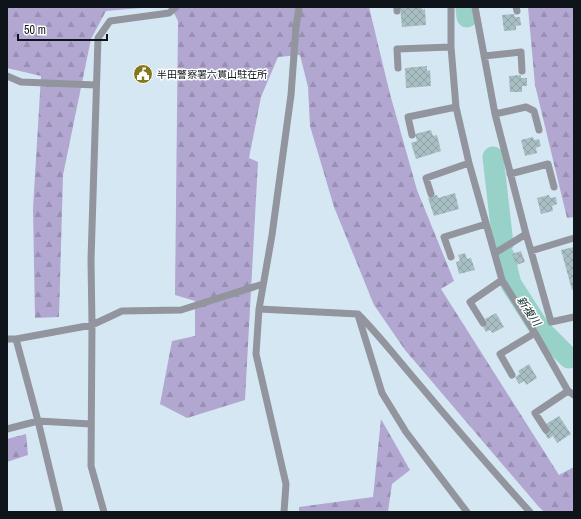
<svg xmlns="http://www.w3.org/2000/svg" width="581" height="519" font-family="'Archivo Narrow','Noto Sans JP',sans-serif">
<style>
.forest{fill:url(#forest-firs)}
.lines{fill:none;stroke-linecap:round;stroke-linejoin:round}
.river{stroke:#97d1c8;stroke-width:21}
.building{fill:url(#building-cross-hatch)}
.service{stroke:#92959d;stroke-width:7}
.labels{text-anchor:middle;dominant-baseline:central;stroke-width:3;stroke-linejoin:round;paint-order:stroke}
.poi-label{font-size:10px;fill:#0e1419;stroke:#fff;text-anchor:start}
.water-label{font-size:11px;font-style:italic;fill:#122f2c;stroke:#fff}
</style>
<defs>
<pattern id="forest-firs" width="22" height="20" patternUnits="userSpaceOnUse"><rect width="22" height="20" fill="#b2a7d0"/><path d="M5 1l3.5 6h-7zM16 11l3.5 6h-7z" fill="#988fb2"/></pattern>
<pattern id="building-cross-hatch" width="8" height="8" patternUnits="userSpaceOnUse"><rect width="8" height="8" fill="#a7bec3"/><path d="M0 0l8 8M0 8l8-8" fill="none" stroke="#8fa2a7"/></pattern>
</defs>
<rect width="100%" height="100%" fill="#d6e7f4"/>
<!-- forest -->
<path class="forest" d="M7,7H153L106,11L91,39L63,175L59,317L35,318L33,208L41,76L7,68Z
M171,7H369L390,94L417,190L454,281L441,289L559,475L574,467V512H544L538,506L405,350L374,305L334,207L310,126L308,87L300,55L278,57L261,97L249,158L258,162L245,400L187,418L160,404L172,341L195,336V301L175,295L178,21Z
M528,7H574V217L567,218L535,85Z
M381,419L410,470L392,484L388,512H299V507L373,497Z
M26,434L28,455L7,462V439Z"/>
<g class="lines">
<!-- river -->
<path class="river" d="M466,7L467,17
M493,157L503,244
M504,256L511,284L540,329L569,358"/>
</g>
<!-- building -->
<path class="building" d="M400,7H422V10L425,9L426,25L402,27Z
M514,14L515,17H520L521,25L516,26V30L504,31L502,15Z
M427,66V71L430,70L431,86L406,88L405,68Z
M521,75V78H527V86H522V92H510L509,76Z
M431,130L433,136L437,135L441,151L416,159L411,143L417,141L415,134Z
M533,137L534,140L539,139L541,146L536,148L537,153L525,156L521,140Z
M455,193L459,209L434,216L428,198L437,195L438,198Z
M549,195L550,198L556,197L557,204L552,206L553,211L541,214L537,198Z
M574,247V290H572L561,250Z
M521,251L525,262L516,265L512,254Z
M465,253L467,259L471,258L475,270L459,274L456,262L460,261L458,255Z
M496,313L504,327L493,333L490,330L486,332L482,325L487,323L485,319Z
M529,364L537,378L526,385L524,381L519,384L515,377L520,374L518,371Z
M559,416L571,434L557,443L553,436L548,439L544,432L546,424Z"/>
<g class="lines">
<!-- service -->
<path class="service" d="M397,7V11
M451,7V47L456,107L469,163L502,280L535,333L568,391L574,395
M475,7L495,114L526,234L531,251L551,322L574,317
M516,7L517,11
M484,56L521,52L522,71
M398,68L397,49L451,47
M7,76L21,82L96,85
M495,114L526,107L534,111L539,130
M412,135L408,117L456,107
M510,174L548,164L554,187
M431,194L426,178L469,163
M531,251L574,238
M495,253L526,234
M451,257L444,237L486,224
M259,309L358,314C380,336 398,360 418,383C455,427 492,470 530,512
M358,315L382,393L406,432L467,512
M483,323L470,302L502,280
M7,339H16L92,325L122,311L181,310L263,284
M16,339L38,421L60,512
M512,375L500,354L535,333
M7,429L38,421L91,424
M546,430L535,413L568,391
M104,512L91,466L92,325L91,260L98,38L110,21L169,13L176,7
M284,512L286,484L256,354L259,309L272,235L291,95L296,27L299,7"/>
</g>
<!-- icons -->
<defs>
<g id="civic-disc" transform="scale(1)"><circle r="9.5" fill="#85781c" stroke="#fff"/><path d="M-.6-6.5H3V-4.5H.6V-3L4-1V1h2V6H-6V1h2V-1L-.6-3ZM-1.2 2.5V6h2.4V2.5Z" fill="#fff"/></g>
</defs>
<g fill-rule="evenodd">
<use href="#civic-disc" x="143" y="74"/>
</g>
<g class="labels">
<!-- poi labels -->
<g class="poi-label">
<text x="157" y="74">半田警察署六貫山駐在所</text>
</g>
<!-- water labels -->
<g class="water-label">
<text transform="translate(529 311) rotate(56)">新複川</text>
</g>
</g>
<!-- border -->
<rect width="581" height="519" fill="none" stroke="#0e1419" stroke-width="16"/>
<!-- scale -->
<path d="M18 34v6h89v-6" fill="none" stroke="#0e1419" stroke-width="2"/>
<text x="24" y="34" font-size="12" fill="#0e1419" stroke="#ffffff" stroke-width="3" paint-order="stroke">50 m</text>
</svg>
